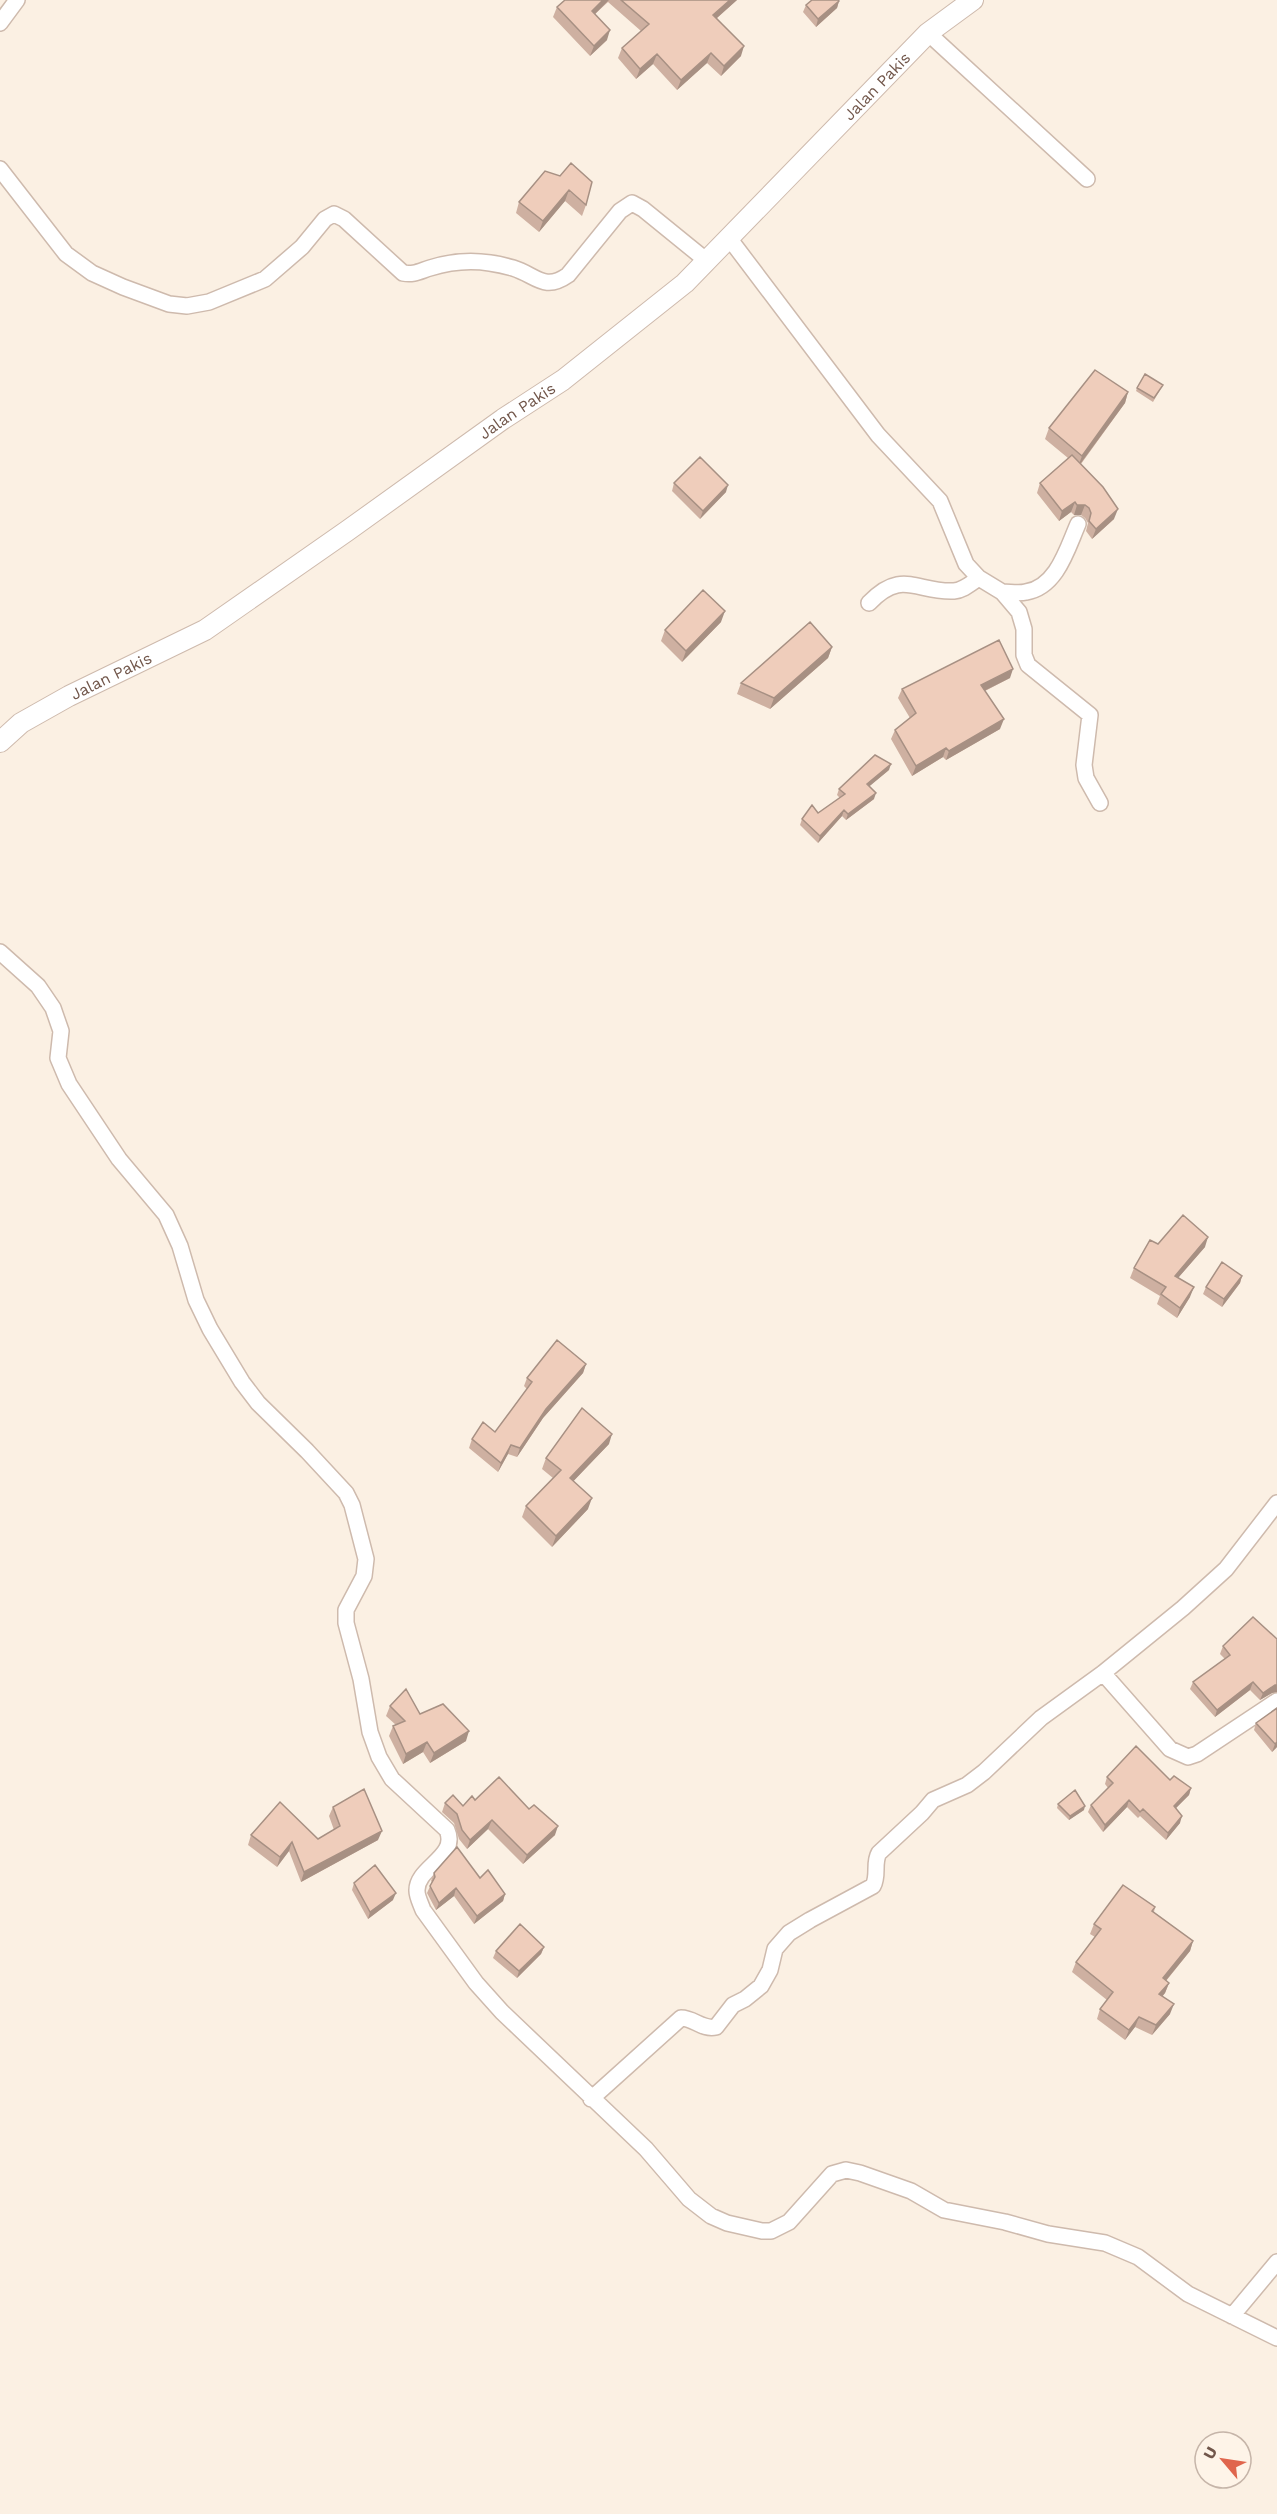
<svg xmlns="http://www.w3.org/2000/svg" width="1277" height="2514" font-family="'Work Sans',sans-serif">
<style>
.lines{fill:none;stroke-linecap:round;stroke-linejoin:round}
.minor-casing{stroke:#cebaad;stroke-width:18}
.tertiary-casing{stroke:#cebaad;stroke-width:22}
.minor{stroke:#fff;stroke-width:15}
.tertiary{stroke:#fff;stroke-width:20}
.wall{fill:#ceb0a1}
.shaded-wall{fill:#a79083}
.building{fill:#efcdbb;stroke:#a79083;stroke-width:1.5}
.labels{text-anchor:middle;dominant-baseline:central;stroke-width:5;stroke-linejoin:round;paint-order:stroke}
.street-label{font-size:16px;fill:#71564a;stroke:#fef4e8}
</style>
<rect width="100%" height="100%" fill="#fbf0e3"/>
<g class="lines">
<!-- minor casing -->
<g class="minor-casing">
<path id="minor" d="M0,23L17,0
M928,33L1087,179
M0,169L66,254L92,273L123,287L169,304L187,306L209,302L265,279L302,247L325,219L334,214L344,219L403,273C414,275 420,271 430,268C449,262 470,260 490,263C497,264 506,266 513,268C536,275 544,292 568,275L620,211L632,203L643,209L707,261
M729,238L878,435L940,501L966,564L979,578L1002,592L1019,612L1024,629V655L1028,665L1090,715L1084,765L1086,778L1100,803
M1002,592C1010,592 1019,594 1026,592C1057,587 1067,549 1078,524
M869,603C902,568 917,593 954,591C964,590 971,583 979,578
M0,952L38,986L53,1008L61,1031L58,1058L69,1084L119,1159L166,1215L180,1246L196,1300L210,1329L242,1382L258,1403L307,1451L346,1493L352,1505L366,1559L364,1576L346,1610V1623L361,1679L370,1732L379,1757L392,1779L447,1830C459,1857 416,1867 417,1891C417,1897 421,1904 423,1910L476,1983L502,2012L646,2149L689,2199L711,2216L727,2223L762,2231H771L789,2222L832,2174L846,2170L860,2173L911,2191L944,2210L1005,2222L1048,2234L1105,2243L1138,2257L1188,2294L1277,2338
M1103,1673L1170,1749L1188,1757L1197,1754L1277,1701
M591,2099L681,2018C694,2018 702,2030 716,2027L733,2005L745,1999L761,1986L770,1970L775,1949L789,1933L810,1920L873,1886C879,1875 873,1863 879,1853L922,1813L933,1800L967,1785L984,1772L1041,1718L1103,1673L1183,1608L1226,1569L1277,1503
M1232,2316L1277,2262"/>
</g>
<!-- tertiary casing -->
<g class="tertiary-casing">
<g id="tertiary">
<path id="s1" d="M0,742L21,723L69,696L205,630L347,531L503,419L563,380L685,283L928,33L973,0"/>
</g>
</g>
<!-- minor -->
<use href="#minor" class="minor"/>
<!-- tertiary -->
<use href="#tertiary" class="tertiary"/>
</g>
<!-- wall -->
<path class="wall" d="M565,0H737L717,18L741,56L721,76L707,63L677,90L653,64L636,79L618,58L622,48L641,31L608,2L595,14L607,40L590,56L553,17L557,7Z
M839,1L837,8L816,27L803,12L806,5Z
M545,171L586,205L582,216L565,201L539,232L516,213L519,202Z
M1163,385L1153,402L1136,391L1137,388Z
M1128,392L1125,403L1081,464L1114,519L1092,539L1086,531L1088,523L1085,518L1081,515H1074L1071,512L1059,521L1037,493L1040,483L1068,458L1045,439L1049,428Z
M674,483L726,492L700,519L672,491Z
M721,622L682,662L661,641L665,630Z
M832,647L828,658L770,709L737,694L741,683Z
M1010,678L985,691L1000,729L946,760L943,757L912,776L891,739L895,730L910,718L898,698L902,689Z
M889,770L869,786L874,799L846,820L842,816L818,843L800,825L802,819L818,813L840,798L837,795L839,789Z
M1158,1244L1205,1247L1178,1278L1190,1297L1177,1318L1157,1304L1160,1296L1130,1278L1134,1268Z
M1242,1276L1240,1283L1222,1307L1203,1294L1206,1287Z
M586,1364L583,1373L543,1418L517,1457L508,1454L498,1472L469,1448L472,1439L495,1432L527,1389L524,1386L527,1378Z
M609,1444L573,1481L588,1509L552,1547L522,1517L526,1506L553,1478L542,1469L546,1458Z
M1277,1639V1692L1272,1693L1260,1700L1250,1690L1215,1717L1190,1689L1193,1682L1225,1659L1220,1654L1223,1646Z
M390,1706L420,1714L466,1741L430,1763L423,1752L403,1764L389,1736L393,1726L396,1725L386,1716Z
M1256,1723L1277,1747L1272,1752L1254,1730Z
M1107,1777L1170,1780L1191,1788L1189,1795L1176,1808L1180,1823L1166,1840L1140,1816L1138,1818L1127,1807L1103,1832L1088,1812L1091,1805L1108,1788L1105,1784Z
M475,1800L529,1809L555,1835L523,1864L488,1829L467,1849L459,1839L454,1823L442,1812L445,1803L463,1806Z
M1058,1804L1084,1810L1069,1820L1057,1808Z
M333,1807L378,1840L301,1882L289,1851L277,1867L248,1845L251,1835L318,1839L334,1830L329,1816Z
M434,1873L480,1878L505,1894L503,1901L474,1924L454,1896L436,1910L427,1893L432,1882L431,1881Z
M354,1883L393,1900L368,1919L352,1890Z
M1155,1907L1154,1912L1193,1941L1190,1951L1166,1981L1169,1983L1165,1993L1162,1997L1170,2014L1152,2035L1135,2027L1125,2040L1097,2019L1100,2009L1107,2000L1072,1972L1076,1962L1095,1937L1090,1934L1094,1924Z
M544,1947L541,1954L517,1978L493,1958L496,1951Z"/>
<!-- shaded-wall -->
<path class="shaded-wall" d="M603,0H609L588,21L592,11Z
M730,0H737L709,25L713,15Z
M839,1L837,8L816,27L818,19Z
M610,30L607,40L590,56L594,46Z
M744,46L741,56L721,76L724,66Z
M711,53L707,63L677,90L681,80Z
M657,54L653,64L636,79L640,69Z
M569,190L565,201L539,232L543,221Z
M1128,392L1125,403L1078,467L1082,456Z
M728,485L726,492L700,519L703,511Z
M1075,502L1071,512L1059,521L1062,511Z
M1077,505H1085L1081,515H1074Z
M1118,509L1114,519L1092,539L1096,529Z
M725,611L721,622L682,662L686,651Z
M832,647L828,658L770,709L774,698Z
M1013,669L1010,678L978,694L981,685Z
M1004,719L1000,729L946,760L949,751Z
M946,748L943,757L912,776L916,766Z
M891,764L889,770L865,790L867,784Z
M876,793L874,799L846,820L848,814Z
M844,810L842,816L818,843L820,836Z
M1208,1237L1205,1247L1171,1286L1175,1276Z
M1242,1276L1240,1283L1222,1307L1224,1299Z
M1194,1287L1190,1297L1177,1318L1180,1308Z
M586,1364L583,1373L543,1418L517,1457L520,1448L546,1409Z
M612,1434L609,1444L566,1489L570,1478Z
M511,1445L508,1454L498,1472L501,1463Z
M592,1498L588,1509L552,1547L556,1536Z
M1253,1682L1250,1690L1215,1717L1217,1710Z
M1275,1685H1277V1692L1272,1693L1260,1700L1263,1693Z
M469,1731L466,1741L430,1763L434,1753Z
M427,1742L423,1752L403,1764L406,1754Z
M1277,1742V1747L1272,1752L1275,1744Z
M1191,1788L1189,1795L1171,1813L1174,1806Z
M1129,1800L1127,1807L1103,1832L1105,1825Z
M1085,1806L1084,1810L1069,1820L1070,1816Z
M1182,1816L1180,1823L1166,1840L1168,1833Z
M492,1820L488,1829L467,1849L470,1840Z
M558,1826L555,1835L523,1864L527,1855Z
M382,1831L378,1840L301,1882L304,1872Z
M292,1842L289,1851L277,1867L280,1857Z
M456,1888L454,1896L436,1910L439,1903Z
M396,1893L393,1900L368,1919L370,1912Z
M505,1894L503,1901L474,1924L477,1916Z
M1193,1941L1190,1951L1159,1989L1163,1978Z
M544,1947L541,1954L517,1978L519,1971Z
M1169,1983L1165,1993L1155,2005L1159,1994Z
M1174,2004L1170,2014L1152,2035L1156,2025Z
M1139,2017L1135,2027L1125,2040L1129,2030Z"/>
<!-- building -->
<path class="building" d="M565,0H603L592,11L610,30L594,46L557,7Z
M621,0H730L713,15L744,46L724,66L711,53L681,80L657,54L640,69L622,48L649,24Z
M812,0H838L839,1L818,19L806,5Z
M571,163L592,182L586,205L569,190L543,221L519,202L545,171L560,176Z
M1095,370L1128,392L1082,456L1049,428Z
M1145,374L1163,385L1154,398L1137,388Z
M1072,455L1103,487L1118,509L1096,529L1089,521L1091,513L1089,508L1085,505H1077L1075,502L1062,511L1040,483Z
M700,457L728,485L703,511L674,483Z
M703,590L725,611L686,651L665,630Z
M810,622L832,647L774,698L741,683Z
M999,640L1013,669L981,685L1004,719L949,751L946,748L916,766L895,730L916,713L902,689Z
M875,755L891,764L867,784L876,793L848,814L844,810L820,836L802,819L812,805L818,813L845,794L839,789Z
M1183,1215L1208,1237L1175,1276L1194,1287L1180,1308L1161,1294L1166,1287L1134,1268L1150,1240L1158,1244Z
M1222,1262L1242,1276L1224,1299L1206,1287Z
M557,1340L586,1364L546,1409L520,1448L511,1445L501,1463L472,1439L483,1422L495,1432L532,1382L527,1378Z
M582,1408L612,1434L570,1478L592,1498L556,1536L526,1506L561,1470L546,1458Z
M1253,1617L1277,1639V1685H1275L1263,1693L1253,1682L1217,1710L1193,1682L1230,1655L1223,1646Z
M406,1689L420,1714L443,1704L469,1731L434,1753L427,1742L406,1754L393,1726L405,1721L390,1706Z
M1277,1708V1742L1275,1744L1256,1723Z
M1136,1746L1170,1780L1174,1776L1191,1788L1174,1806L1182,1816L1168,1833L1143,1809L1140,1812L1129,1800L1105,1825L1091,1805L1113,1783L1107,1777Z
M499,1777L529,1809L534,1805L558,1826L527,1855L492,1820L470,1840L462,1830L457,1814L445,1803L453,1795L463,1806L472,1796L475,1800Z
M364,1789L382,1831L304,1872L292,1842L280,1857L251,1835L280,1802L318,1839L340,1826L333,1807Z
M1075,1790L1085,1806L1070,1816L1058,1804Z
M457,1847L480,1878L488,1870L505,1894L477,1916L456,1888L439,1903L430,1886L435,1877L434,1873Z
M375,1865L396,1893L370,1912L354,1883Z
M1123,1885L1155,1907L1152,1911L1193,1941L1163,1978L1169,1983L1159,1994L1174,2004L1156,2025L1139,2017L1129,2030L1100,2009L1113,1992L1076,1962L1101,1929L1094,1924Z
M520,1924L544,1947L519,1971L496,1951Z"/>
<g class="labels">
<!-- street labels -->
<g class="street-label">
<text stroke="none"><textPath href="#s1" startOffset="1102">Jalan Pakis</textPath></text>
<text stroke="none"><textPath href="#s1" startOffset="616">Jalan Pakis</textPath></text>
<text stroke="none"><textPath href="#s1" startOffset="130">Jalan Pakis</textPath></text>
</g>
</g>
<!-- north arrow -->
<g transform="translate(1223 2460) rotate(299)"><circle r="28" fill="#fef4e8" stroke="#c6b5a9" stroke-width="1.5"/>
<path d="M0-4.5L10 22L0 15L-10 22Z" fill="#e0664d"/>
<text y="-9" font-size="16" font-weight="bold" text-anchor="middle" fill="#71564a">U</text>
</g>
</svg>
